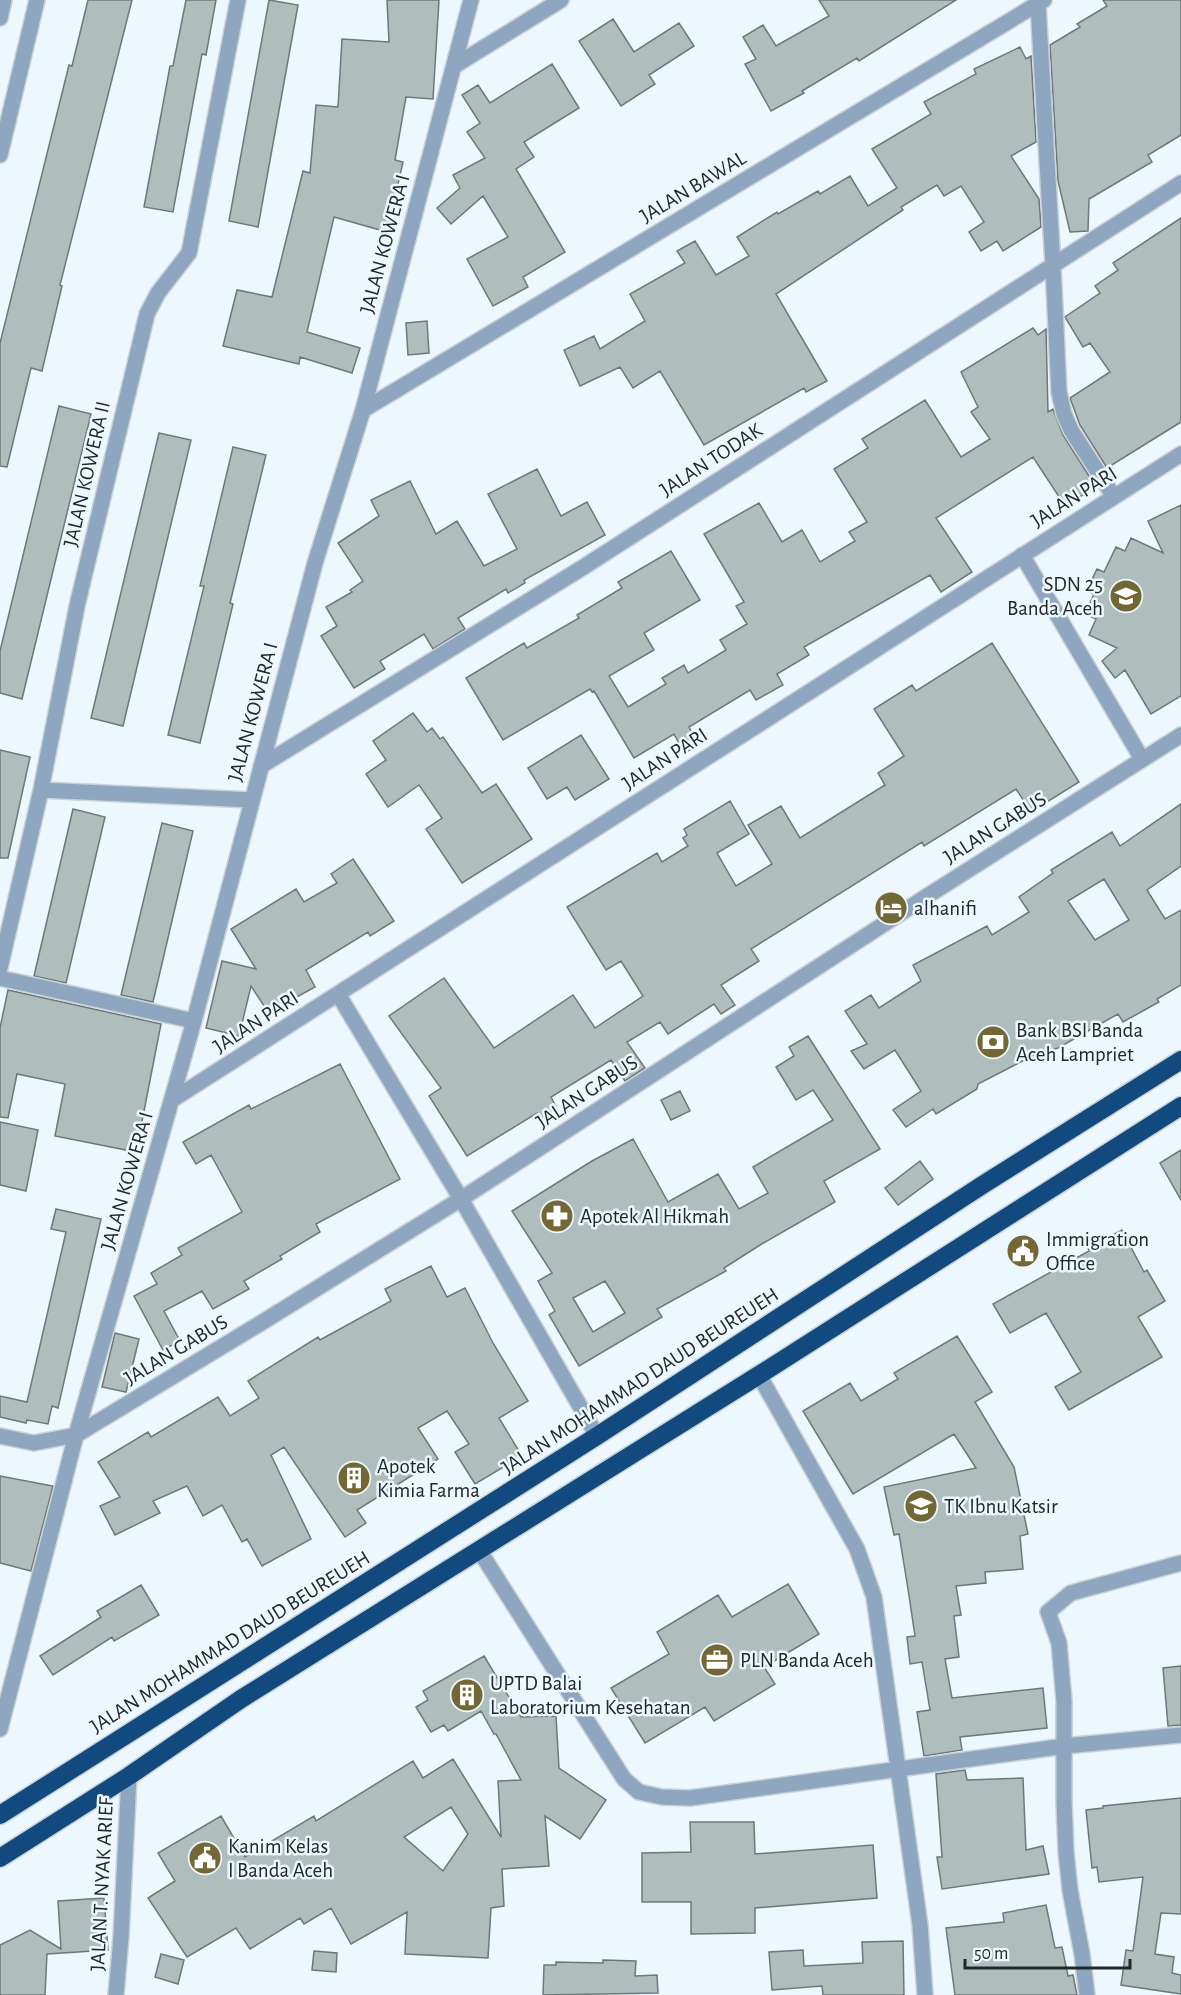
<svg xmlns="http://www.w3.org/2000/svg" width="1181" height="1995" font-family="'Alegreya Sans',sans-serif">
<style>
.building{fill:#b0bdbd;stroke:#6d7979;stroke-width:1.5;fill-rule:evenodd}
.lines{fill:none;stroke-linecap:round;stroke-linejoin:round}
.minor-casing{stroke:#c8d2d7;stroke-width:18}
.highway-casing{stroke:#c8d2d7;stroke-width:21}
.minor{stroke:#8ea6c0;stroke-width:15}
.highway{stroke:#124a7f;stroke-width:18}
.labels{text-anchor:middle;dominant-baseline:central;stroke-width:5;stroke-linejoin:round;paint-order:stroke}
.street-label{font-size:21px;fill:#222729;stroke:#ecf8fd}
.poi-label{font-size:21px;fill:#222729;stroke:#ecf8fd;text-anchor:start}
</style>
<rect width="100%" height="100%" fill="#ecf8fd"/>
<!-- building -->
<path class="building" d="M88,0H132L60,285L62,286L42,371L31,368L7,467L0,466V343L69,65L72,66Z
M186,0H216L206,55L202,54L173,212L144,207L170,66H173Z
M269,0L298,5L258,227L229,221Z
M387,0H439L433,99L406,97L395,160L403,162L387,232L334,217L307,332L360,348L352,373L300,357L299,364L223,346L237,290L272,297L303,171L310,173L316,105L338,107L342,39L389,42Z
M819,0H956L859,61L857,58L802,91L804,93L771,111L745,64L756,59L743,37L763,25L776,46L829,16Z
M1103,0H1181V135L1148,155L1152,162L1089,199L1088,231L1070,232L1058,181L1050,45L1080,27L1077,24L1107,6Z
M613,19L634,52L679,23L694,46L649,75L655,84L621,106L579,41Z
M1020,47L1026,59L1031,56L1036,142L1011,156L1039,199L1041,227L1003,251L997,241L981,251L969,232L984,222L961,186L944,196L937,185L901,207L903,210L776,294L827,381L806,392L804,388L704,445L660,371L633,388L620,367L580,386L564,350L594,336L600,349L645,321L630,294L685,263L677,251L695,241L716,275L749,256L737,237L777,212L778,214L818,191L820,194L850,176L868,206L897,188L872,149L931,114L924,102L976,74L974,69Z
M552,64L579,108L524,142L534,157L516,169L565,252L523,277L528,287L493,306L467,259L508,237L483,196L451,224L437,208L460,188L453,175L485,158L467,132L480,123L462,95L478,85L490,103Z
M1181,218V422L1107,468L1080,425L1070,398L1110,372L1090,343L1083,347L1065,317L1100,293L1095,286L1118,270L1113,263Z
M427,321L429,353L408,355L406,323Z
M1033,328L1038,335L1046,329L1048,412L1053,409L1063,435L1096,487L1065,506L1033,457L936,518L972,572L941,592L930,575L804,647L809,655L777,674L783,685L756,700L750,690L689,727L699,745L684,753L674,734L634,758L594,691L592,692L590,689L503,740L466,678L524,643L527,648L579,618L577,615L622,588L618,582L671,551L700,600L644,633L654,650L609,676L628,707L666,684L662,678L684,665L688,673L726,650L720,640L747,624L736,606L744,602L704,534L759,503L782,542L802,530L820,562L855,541L849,532L867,522L834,469L868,448L862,439L925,400L961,457L990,439L971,412L978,407L961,372Z
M59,406L91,414L22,699L0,693V651Z
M159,433L191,440L123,726L91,718Z
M233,447L266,455L230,603L233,604L200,743L168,735L204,586H200Z
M537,469L561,516L587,502L605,535L524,580L525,583L508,593L506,589L458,618L465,629L433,649L424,634L380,661L385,669L354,688L321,636L337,626L326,607L352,592L350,590L363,581L338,543L379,516L371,500L410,481L436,534L457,521L484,566L517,549L488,494Z
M1181,505V696L1151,714L1125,670L1115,678L1102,661L1117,648L1089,635L1096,619L1085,614L1094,594L1086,591L1097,569L1104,572L1116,547L1125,551L1131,538L1163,553L1148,521Z
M992,643L1079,782L1031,812L1016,789L924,846L922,842L751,949L759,961L721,985L735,1005L721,1014L714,1004L668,1034L660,1022L627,1042L645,1068L625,1081L611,1060L551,1097L557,1109L540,1119L537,1113L467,1156L429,1096L441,1088L389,1016L444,978L494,1048L573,995L595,1028L643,996L621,961L606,970L567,907L657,853L662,862L688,846L683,838L687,835L684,829L730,801L749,834L717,853L736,886L772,864L748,825L781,806L800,838L885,785L878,773L904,756L874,709L912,685L916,691Z
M413,713L427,732L432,728L440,739L443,737L482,793L496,784L532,839L462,883L426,829L442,818L419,785L388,807L366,774L386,760L373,741Z
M581,735L609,779L575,800L567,787L547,799L528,768Z
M0,750L30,757L8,858H0Z
M1181,804V866L1147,890L1165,919L1181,910V985L1157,999L1159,1002L1123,1022L1118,1014L1058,1048L1034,1055L978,1084L977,1089L936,1114L933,1109L906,1127L893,1110L921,1091L895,1050L864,1069L851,1051L867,1044L845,1011L871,995L879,1008L921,981L913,965L987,926L992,935L1029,912L1019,897L1053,873L1051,870L1112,832L1120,846ZM1104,879L1129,920L1095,940L1068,901Z
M73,809L105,817L66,983L34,976Z
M162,823L193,831L153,1002L121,995Z
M353,859L394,921L370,936L368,932L306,970L315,987L286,1003L287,1004L270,1015L251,986L239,1036L206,1028L222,961L256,969L231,929L296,889L304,902L337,883L331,874Z
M8,990L161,1024L136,1152L55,1136L65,1084L17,1074L8,1118L0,1117V1028Z
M808,1036L880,1149L824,1181L835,1202L760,1245L724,1268L726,1271L657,1309L662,1317L579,1366L549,1315L555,1311L538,1281L552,1273L512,1211L592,1161L633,1139L668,1202L718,1174L739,1209L768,1193L753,1167L833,1120L813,1090L796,1100L776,1067L794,1056L789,1047ZM605,1281L625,1313L593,1332L573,1298Z
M340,1064L400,1179L316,1224L320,1232L280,1256L282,1259L244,1281L249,1289L213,1309L202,1291L164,1311L180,1341L163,1350L134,1296L157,1284L151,1273L182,1255L178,1248L242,1212L211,1155L196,1164L183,1142L249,1105L251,1109Z
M680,1091L690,1111L671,1120L661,1100Z
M0,1122L38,1130L26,1191L0,1185Z
M1181,1150V1200L1160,1163Z
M920,1161L933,1179L898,1205L885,1188Z
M56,1209L101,1219L58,1408L52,1406L48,1424L27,1420L26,1423L0,1417V1396L27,1402L66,1232L51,1229Z
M1122,1230L1144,1272L1147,1270L1165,1301L1138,1317L1162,1357L1069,1410L1055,1387L1081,1372L1046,1313L1010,1333L993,1304L1089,1251L1088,1248Z
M431,1266L447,1297L465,1288L493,1343L528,1401L499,1418L522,1456L475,1484L455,1452L469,1444L447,1411L418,1428L438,1459L357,1510L366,1523L345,1537L284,1447L271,1455L311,1539L262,1566L247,1539L242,1542L222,1505L203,1516L187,1486L153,1501L160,1513L115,1535L100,1506L120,1497L98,1462L148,1432L151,1437L218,1397L230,1416L259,1398L248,1381L318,1337L320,1340L391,1301L385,1289Z
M115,1333L139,1339L126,1392L102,1387Z
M957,1336L992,1392L975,1402L1014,1467L1028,1534L1020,1536L1023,1569L985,1572L986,1583L956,1586L961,1615L954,1616L959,1657L945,1659L952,1698L1043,1688L1047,1728L960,1737L962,1750L924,1756L917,1712L930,1710L922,1662L910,1664L907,1637L915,1636L908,1589L899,1534L894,1535L884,1487L976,1468L954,1434L853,1494L803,1411L850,1383L861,1401L898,1379L894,1373Z
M0,1476L53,1486L31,1571L0,1563Z
M788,1584L819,1634L764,1667L775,1684L714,1721L705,1707L645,1743L611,1688L669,1654L657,1632L718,1595L732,1617Z
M141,1585L159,1615L114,1641L112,1637L53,1675L40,1656L101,1617L97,1611Z
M484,1656L521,1717L556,1716L559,1768L606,1800L580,1839L545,1816L549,1866L502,1869L504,1906L491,1908L488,1958L405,1954L407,1912L351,1944L331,1908L304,1924L300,1918L250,1949L236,1928L187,1957L148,1898L175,1881L158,1853L221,1816L245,1857L314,1816L316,1821L413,1761L423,1778L453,1759L501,1837L498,1781L521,1780L496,1734H494L481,1711L448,1731L444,1725L431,1732L416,1707L428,1700L423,1691ZM451,1807L468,1834L443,1871L404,1837Z
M1181,1666V1725L1168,1726L1163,1668Z
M965,1770L967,1780L1023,1778L1026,1850L1043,1846L1049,1874L942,1889L937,1857H942L936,1774Z
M1181,1798V1914L1161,1913L1155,1954L1174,1957L1172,1973L1181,1975V1994L1121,1985L1126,1950L1133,1951L1143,1877L1099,1882L1097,1867L1092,1868L1086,1810L1103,1808V1806Z
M690,1822H754L755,1854L873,1845L877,1898L755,1908V1933L691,1934V1902H642V1853L691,1852Z
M104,1898L108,1950L47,1954L45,1995H0V1945L30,1930L61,1949L58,1901Z
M1046,1905L1055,1948L1062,1947L1068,1976L1073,1975L1077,1995H955L946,1928L1004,1922L1003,1913Z
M903,1941L904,1995H823L822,1986L772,1990L769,1952L803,1950L804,1966L863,1963L862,1942Z
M314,1951L337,1953L336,1972L312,1970Z
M161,1954L184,1960L178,1984L155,1977Z
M603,1960L636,1961L635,1976L657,1975L658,1993L543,1995L544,1965H556V1962L603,1963Z"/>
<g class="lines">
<!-- minor casing -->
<g class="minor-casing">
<path id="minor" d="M1038,4L1053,266L1059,392L1064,414L1071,430L1114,497
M0,18L4,0
M454,66L561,0
M0,155L37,0
M363,410L1044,0
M1022,555L1142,759
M261,766L582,568L1181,183
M41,790L252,800
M0,968L41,790L77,606L147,314L158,293L189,253L238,0
M0,978L194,1021
M338,994L461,1199L597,1436
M172,1100L1181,454
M759,1375L857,1549L874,1597L920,1925L925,1995
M0,1436L34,1443L76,1435L261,1323L461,1199L921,900L1181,735
M479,1550L624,1779L639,1792L662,1797L690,1798L1065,1746L1181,1735
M0,1729L76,1435L194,1021L315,563L363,410L471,0
M116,1995L121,1937L129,1776
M1087,1995L1082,1954L1070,1890L1066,1852L1064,1801V1701L1059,1643L1048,1612L1071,1593L1181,1563"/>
</g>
<!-- highway casing -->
<g class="highway-casing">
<path id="highway" d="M0,1815L597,1436L984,1184L1181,1060
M0,1858L129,1776L241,1699L759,1375L1181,1106"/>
</g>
<!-- minor -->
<use href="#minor" class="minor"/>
<!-- highway -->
<use href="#highway" class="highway"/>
</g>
<!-- icons -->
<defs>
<g id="school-disc" transform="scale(1.725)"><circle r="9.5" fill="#736835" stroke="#ecf8fd"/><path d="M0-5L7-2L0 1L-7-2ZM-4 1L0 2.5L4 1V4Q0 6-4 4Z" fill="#fff"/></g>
<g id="hotel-disc" transform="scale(1.725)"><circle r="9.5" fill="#736835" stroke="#ecf8fd"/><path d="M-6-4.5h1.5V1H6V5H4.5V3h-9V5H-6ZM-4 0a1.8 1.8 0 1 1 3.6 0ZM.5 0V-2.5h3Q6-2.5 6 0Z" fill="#fff"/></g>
<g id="bank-disc" transform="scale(1.725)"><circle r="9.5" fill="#736835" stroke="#ecf8fd"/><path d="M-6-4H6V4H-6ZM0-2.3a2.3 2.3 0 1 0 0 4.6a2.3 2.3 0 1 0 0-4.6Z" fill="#fff"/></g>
<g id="pharmacy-disc" transform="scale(1.725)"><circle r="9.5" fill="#736835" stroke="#ecf8fd"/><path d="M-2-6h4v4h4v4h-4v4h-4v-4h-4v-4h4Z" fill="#fff"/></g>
<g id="civic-disc" transform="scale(1.725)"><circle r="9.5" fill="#736835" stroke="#ecf8fd"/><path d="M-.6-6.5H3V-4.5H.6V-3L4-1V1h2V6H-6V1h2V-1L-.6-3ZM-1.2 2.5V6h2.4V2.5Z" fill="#fff"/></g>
<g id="building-disc" transform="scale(1.725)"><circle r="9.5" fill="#736835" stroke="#ecf8fd"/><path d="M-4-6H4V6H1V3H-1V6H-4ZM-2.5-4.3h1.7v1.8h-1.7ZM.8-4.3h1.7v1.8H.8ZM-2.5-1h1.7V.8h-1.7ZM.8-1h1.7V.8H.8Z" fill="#fff"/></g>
<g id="office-disc" transform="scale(1.725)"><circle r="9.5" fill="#736835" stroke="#ecf8fd"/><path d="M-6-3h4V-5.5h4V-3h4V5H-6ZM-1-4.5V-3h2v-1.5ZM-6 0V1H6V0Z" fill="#fff"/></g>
</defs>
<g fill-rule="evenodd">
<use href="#school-disc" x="1126" y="596"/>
<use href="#hotel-disc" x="891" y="908"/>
<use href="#bank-disc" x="993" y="1042"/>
<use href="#pharmacy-disc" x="557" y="1216"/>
<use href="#civic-disc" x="1023" y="1251"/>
<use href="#building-disc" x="354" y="1478"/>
<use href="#school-disc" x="921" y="1506"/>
<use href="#office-disc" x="717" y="1660"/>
<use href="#building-disc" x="467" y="1695"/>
<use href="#civic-disc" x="205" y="1858"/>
</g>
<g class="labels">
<!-- street labels -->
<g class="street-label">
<text transform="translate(693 187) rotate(-31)">JALAN BAWAL</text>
<text transform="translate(385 244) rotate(-75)">JALAN KOWERA I</text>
<text transform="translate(711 460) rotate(-33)">JALAN TODAK</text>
<text transform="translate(87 474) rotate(-77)">JALAN KOWERA II</text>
<text transform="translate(1074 497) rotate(-32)">JALAN PARI</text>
<text transform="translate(253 712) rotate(-75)">JALAN KOWERA I</text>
<text transform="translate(665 759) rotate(-33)">JALAN PARI</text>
<text transform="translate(995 828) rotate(-32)">JALAN GABUS</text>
<text transform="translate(256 1022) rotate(-33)">JALAN PARI</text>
<text transform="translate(587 1092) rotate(-33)">JALAN GABUS</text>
<text transform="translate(127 1181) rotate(-74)">JALAN KOWERA I</text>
<text transform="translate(176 1350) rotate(-31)">JALAN GABUS</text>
<text transform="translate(640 1381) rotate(-33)">JALAN MOHAMMAD DAUD BEUREUEH</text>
<text transform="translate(230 1642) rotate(-32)">JALAN MOHAMMAD DAUD BEUREUEH</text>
<text transform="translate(102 1884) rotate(-87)">JALAN T. NYAK ARIEF</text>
</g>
<!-- poi labels -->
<g class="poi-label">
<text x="1103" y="584" text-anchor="end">SDN 25<tspan x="1103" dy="24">Banda Aceh</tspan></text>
<text x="914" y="908">alhanifi</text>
<text x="1016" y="1030">Bank BSI Banda<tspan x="1016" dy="24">Aceh Lampriet</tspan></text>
<text x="580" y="1216">Apotek Al Hikmah</text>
<text x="1046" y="1239">Immigration<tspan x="1046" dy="24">Office</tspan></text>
<text x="377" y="1466">Apotek<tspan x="377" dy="24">Kimia Farma</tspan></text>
<text x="944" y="1506">TK Ibnu Katsir</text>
<text x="740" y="1660">PLN Banda Aceh</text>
<text x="490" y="1683">UPTD Balai<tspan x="490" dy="24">Laboratorium Kesehatan</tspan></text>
<text x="228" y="1846">Kanim Kelas<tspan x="228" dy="24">I Banda Aceh</tspan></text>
</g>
</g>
<!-- scale -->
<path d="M965 1959v9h165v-9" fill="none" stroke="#222729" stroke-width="3"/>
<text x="974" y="1959" font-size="18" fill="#222729" stroke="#ecf8fd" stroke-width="4.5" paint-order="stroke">50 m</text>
</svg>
